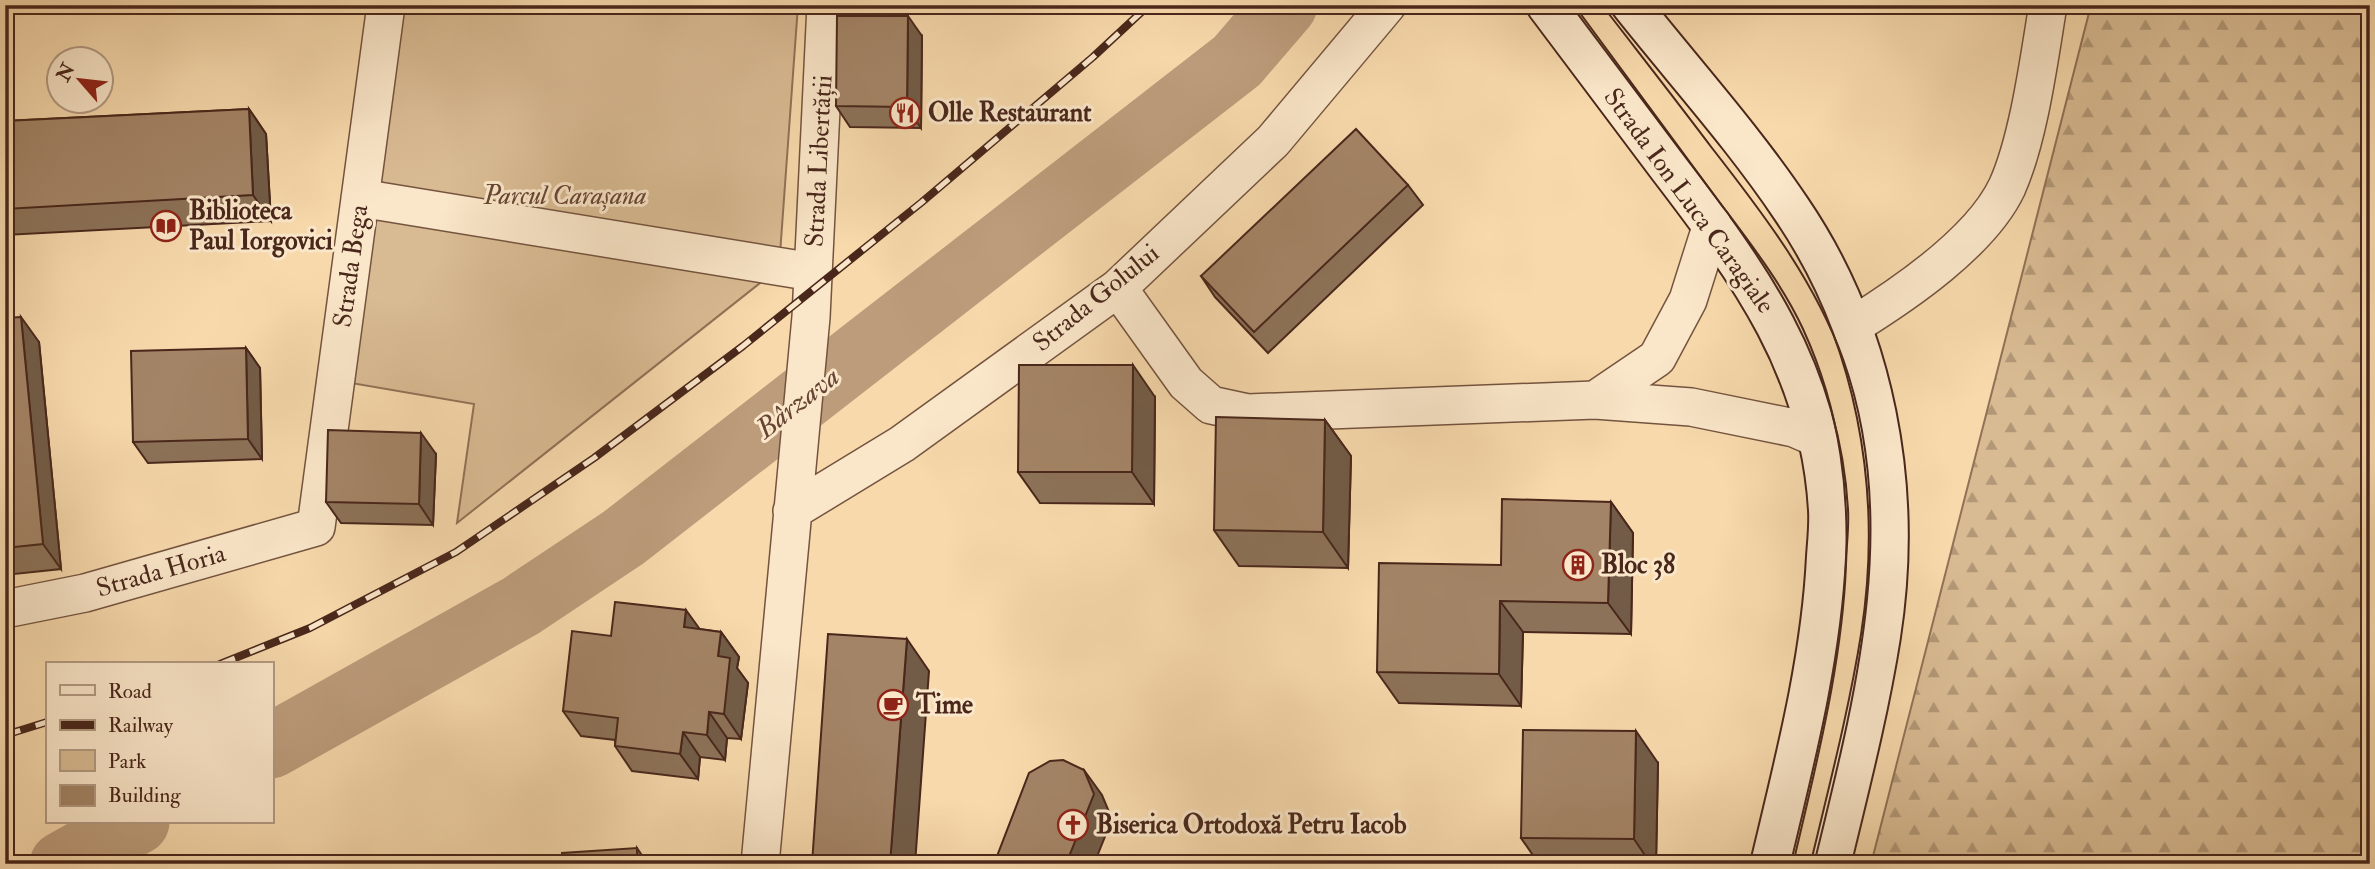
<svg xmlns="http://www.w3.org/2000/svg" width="2375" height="869" font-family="'IM FELL Double Pica',serif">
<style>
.green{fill:#d9bb93;stroke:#917157;stroke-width:2}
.forest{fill:url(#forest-firs);stroke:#917157;stroke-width:2}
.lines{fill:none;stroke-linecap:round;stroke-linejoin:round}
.river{stroke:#bc9c7b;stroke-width:65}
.street-casing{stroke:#74543f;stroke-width:40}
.secondary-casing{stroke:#49271b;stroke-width:42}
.street{stroke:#fae6c9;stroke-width:37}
.secondary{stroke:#fae6c9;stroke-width:38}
.tram{stroke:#49271b;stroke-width:2}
.rail-casing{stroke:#49271b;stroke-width:8}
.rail{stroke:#fae6c9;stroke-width:5;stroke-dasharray:16;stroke-linecap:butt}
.wall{fill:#8c7258;stroke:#49271b;stroke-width:2}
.shaded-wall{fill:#725c47;stroke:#49271b;stroke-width:2}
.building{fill:#a38466;stroke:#49271b;stroke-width:2}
.labels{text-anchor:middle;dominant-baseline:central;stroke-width:6;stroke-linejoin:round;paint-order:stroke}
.poi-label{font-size:26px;font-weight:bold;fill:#49271b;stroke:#fae6c9;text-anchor:start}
.street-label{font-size:26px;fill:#49271b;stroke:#fae6c9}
.park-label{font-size:26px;font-style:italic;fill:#664533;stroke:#fae6c9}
.water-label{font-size:28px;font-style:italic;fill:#643;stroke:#fae6c9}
</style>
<defs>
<pattern id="forest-firs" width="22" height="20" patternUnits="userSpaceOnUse" patternTransform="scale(1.75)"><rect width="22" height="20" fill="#d9bb93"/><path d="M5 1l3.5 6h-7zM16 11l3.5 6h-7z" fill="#b29877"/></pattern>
</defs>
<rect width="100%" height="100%" fill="#f7d9ac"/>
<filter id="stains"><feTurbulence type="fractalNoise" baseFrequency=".00286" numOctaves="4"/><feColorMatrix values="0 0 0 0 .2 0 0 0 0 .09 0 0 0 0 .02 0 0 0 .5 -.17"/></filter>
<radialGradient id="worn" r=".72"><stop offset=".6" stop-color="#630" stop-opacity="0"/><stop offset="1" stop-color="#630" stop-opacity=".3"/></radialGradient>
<!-- green -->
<path class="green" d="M399,5H798L779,268L457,523L474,404L351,383Z"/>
<!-- forest -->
<path class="forest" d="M2091,5H2370V864H1871Z"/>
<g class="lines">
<!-- river -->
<path class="river" d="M271,746L521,606L623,538L1237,61L1285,5
M62,864L137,822"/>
<!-- street casing -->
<g class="street-casing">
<path id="street" d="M360,198L813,272
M1118,288L1186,383L1211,405L1248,413L1595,400L1691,407L1794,428L1817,438
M1854,325C1904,294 1981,242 2007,187C2029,138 2039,59 2048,5
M1595,400L1657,358L1688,300L1712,224
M792,511L902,444L1118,288L1273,141L1387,5
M5,609L85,593L316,527L386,5
M760,864L811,317L826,5"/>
</g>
<!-- secondary casing -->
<g class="secondary-casing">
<path id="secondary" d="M1546,5C1586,59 1627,112 1667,166C1749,273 1820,369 1828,510C1829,525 1827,542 1826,557C1821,661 1794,763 1770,864
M1631,5C1685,73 1744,138 1792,210C1876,334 1904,488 1881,636C1869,712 1849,789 1831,864"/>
</g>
<!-- street -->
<use href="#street" class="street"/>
<!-- secondary -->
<use href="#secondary" class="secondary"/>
<!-- tram -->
<path class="tram" d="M1574,5C1619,66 1664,127 1709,188C1742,233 1780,279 1803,329C1884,506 1835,684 1793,864
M1602,5C1639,53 1676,100 1712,148C1762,212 1815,281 1843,359C1902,524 1854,700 1814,864"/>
<!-- rail casing -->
<g class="rail-casing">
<path id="rail" d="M220,664L310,628L456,552L594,458L743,346L922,202L1093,57L1149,5
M5,735L47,722"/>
</g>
<!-- rail -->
<use href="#rail" class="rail"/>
</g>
<!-- wall -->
<path class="wall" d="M922,36L921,128L850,127L836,106Z
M249,109L266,134L271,221L5,235V121Z
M1408,185L1423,205L1268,353L1215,297L1201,276Z
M5,318L39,342L61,569L5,575Z
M246,348L260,368L262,459L148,463L133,442Z
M1155,397L1154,504L1040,503L1018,472Z
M1325,420L1351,456L1348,568L1239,566L1214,530Z
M436,454L433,525L341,523L326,502Z
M1611,502L1633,533L1631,634L1523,632L1521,706L1399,703L1377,672L1501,565Z
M700,629L721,632L739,657L737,668L748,683L741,739L727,738L725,760L700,757L698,779L632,771L615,746V740L581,736L563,711L611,636Z
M1658,763L1656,864H1539L1521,838Z"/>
<!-- shaded-wall -->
<path class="shaded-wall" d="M908,16L922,36L921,128L907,107Z
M249,109L266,134L271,221L253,195Z
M21,317L39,342L61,569L43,544Z
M246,348L260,368L262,459L248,439Z
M1133,365L1155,397L1154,504L1132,472Z
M1325,420L1351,456L1348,568L1323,532Z
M421,433L436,454L433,525L419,504Z
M1611,502L1633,533L1631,634L1608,603Z
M1500,601L1523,632L1521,706L1499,674Z
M686,610L704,635L684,627Z
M721,632L739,657L737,668L748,683L741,739L724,714L718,656Z
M907,639L929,671L915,864H890Z
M709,712L727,738L725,760L707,735Z
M1636,731L1658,763L1656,864H1651L1634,839Z
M683,732L700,757L698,779L680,754Z
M1084,770L1102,795L1112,819L1094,864H1066Z
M637,848L648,864H637Z"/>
<!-- building -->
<path class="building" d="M837,16H908L907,107L836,106Z
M249,109L253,195L5,209V121Z
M1356,129L1408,185L1254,332L1201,276Z
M21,317L43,544L5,548V318Z
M246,348L248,439L133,442L131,351Z
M1019,365H1133L1132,472H1018Z
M1216,417L1325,420L1323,532L1214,530Z
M328,430L421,433L419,504L326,502Z
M1502,499L1611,502L1608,603L1500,601L1499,674L1377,672L1379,563L1501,565Z
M615,602L686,610L684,627L721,632L718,656L730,658L724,714L709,712L707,735L683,732L680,754L615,746L618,718L563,711L572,631L611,636Z
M828,634L907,639L890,864H812Z
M1523,730L1636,731L1634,839L1521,838Z
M1063,760L1084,770L1094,794L1066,864H994L1029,773L1050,761Z
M637,848V864H563L562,853Z
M239,855L306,857V864H239Z"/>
<!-- icons -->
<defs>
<g id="restaurant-ring" transform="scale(1.575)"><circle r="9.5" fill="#fae6c9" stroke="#8f2418" stroke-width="1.5"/><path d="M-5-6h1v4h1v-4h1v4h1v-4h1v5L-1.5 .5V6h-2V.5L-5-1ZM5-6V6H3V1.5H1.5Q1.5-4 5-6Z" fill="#8f2418"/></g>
<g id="library-ring" transform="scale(1.575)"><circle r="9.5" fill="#fae6c9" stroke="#8f2418" stroke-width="1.5"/><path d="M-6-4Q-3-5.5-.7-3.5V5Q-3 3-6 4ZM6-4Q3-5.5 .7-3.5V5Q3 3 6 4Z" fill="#8f2418"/></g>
<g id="building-ring" transform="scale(1.575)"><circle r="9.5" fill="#fae6c9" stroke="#8f2418" stroke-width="1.5"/><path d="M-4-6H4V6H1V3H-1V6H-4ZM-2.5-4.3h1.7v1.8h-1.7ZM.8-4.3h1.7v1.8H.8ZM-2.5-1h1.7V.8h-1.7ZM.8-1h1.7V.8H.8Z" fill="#8f2418"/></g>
<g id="cafe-ring" transform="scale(1.575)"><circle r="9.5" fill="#fae6c9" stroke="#8f2418" stroke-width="1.5"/><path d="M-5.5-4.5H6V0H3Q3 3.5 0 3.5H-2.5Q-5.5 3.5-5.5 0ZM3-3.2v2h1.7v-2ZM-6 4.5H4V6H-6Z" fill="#8f2418"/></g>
<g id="church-ring" transform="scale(1.575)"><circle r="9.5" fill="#fae6c9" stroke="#8f2418" stroke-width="1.5"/><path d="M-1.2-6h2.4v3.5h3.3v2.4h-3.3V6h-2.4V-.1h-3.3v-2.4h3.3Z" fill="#8f2418"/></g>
</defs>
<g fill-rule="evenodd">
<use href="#restaurant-ring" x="905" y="113"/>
<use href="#library-ring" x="166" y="226"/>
<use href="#building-ring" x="1578" y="565"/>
<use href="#cafe-ring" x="893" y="705"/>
<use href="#church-ring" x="1073" y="825"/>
</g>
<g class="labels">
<!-- poi labels -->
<g class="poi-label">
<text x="928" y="113">Olle Restaurant</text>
<text x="189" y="211">Biblioteca<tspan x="189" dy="30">Paul Iorgovici</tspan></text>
<text x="1601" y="565">Bloc 38</text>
<text x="916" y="705">Time</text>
<text x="1096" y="825">Biserica Ortodoxă Petru Iacob</text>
</g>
<!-- street labels -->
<g class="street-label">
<text transform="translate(819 161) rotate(-87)">Strada Libertății</text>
<text transform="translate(1689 201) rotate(54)">Strada Ion Luca Caragiale</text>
<text transform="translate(351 266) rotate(-82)">Strada Bega</text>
<text transform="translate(1096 298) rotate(-39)">Strada Golului</text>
<text transform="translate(161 571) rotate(-16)">Strada Horia</text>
</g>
<!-- park labels -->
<g class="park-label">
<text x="565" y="196">Parcul Carașana</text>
</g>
<!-- water labels -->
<g class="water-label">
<text transform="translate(798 403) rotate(-38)">Bârzava</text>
</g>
</g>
<!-- margin -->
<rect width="2375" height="869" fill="none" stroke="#f7d9ac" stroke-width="28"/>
<rect x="7" y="7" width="2361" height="855" fill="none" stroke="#49271b" stroke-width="3.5"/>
<rect x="14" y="14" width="2347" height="841" fill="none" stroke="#49271b" stroke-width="2"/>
<!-- legend -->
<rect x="46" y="662" width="228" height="161" fill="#fae6c9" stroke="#b39a83" stroke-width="2"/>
<rect x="60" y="685" width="35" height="10" fill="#fae6c9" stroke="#b39a83" stroke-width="2"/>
<text x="108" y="698" font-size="21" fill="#49271b">Road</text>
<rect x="60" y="720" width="35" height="10" fill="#49271b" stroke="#b39a83" stroke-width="2"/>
<text x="108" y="732" font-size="21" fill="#49271b">Railway</text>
<rect x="60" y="750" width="35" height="21" fill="#d9bb93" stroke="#b39a83" stroke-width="2"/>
<text x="108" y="768" font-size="21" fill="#49271b">Park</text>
<rect x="60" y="785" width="35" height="21" fill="#a38466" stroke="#b39a83" stroke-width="2"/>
<text x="108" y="802" font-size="21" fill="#49271b">Building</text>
<!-- north arrow -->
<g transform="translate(80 80) rotate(298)"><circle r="33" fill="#fae6c9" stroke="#b39a83" stroke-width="2"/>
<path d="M0-5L12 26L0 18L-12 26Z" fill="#8f2418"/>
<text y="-10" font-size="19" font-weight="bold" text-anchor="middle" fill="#49271b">N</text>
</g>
<rect width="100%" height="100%" filter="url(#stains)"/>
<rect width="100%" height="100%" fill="url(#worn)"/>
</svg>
